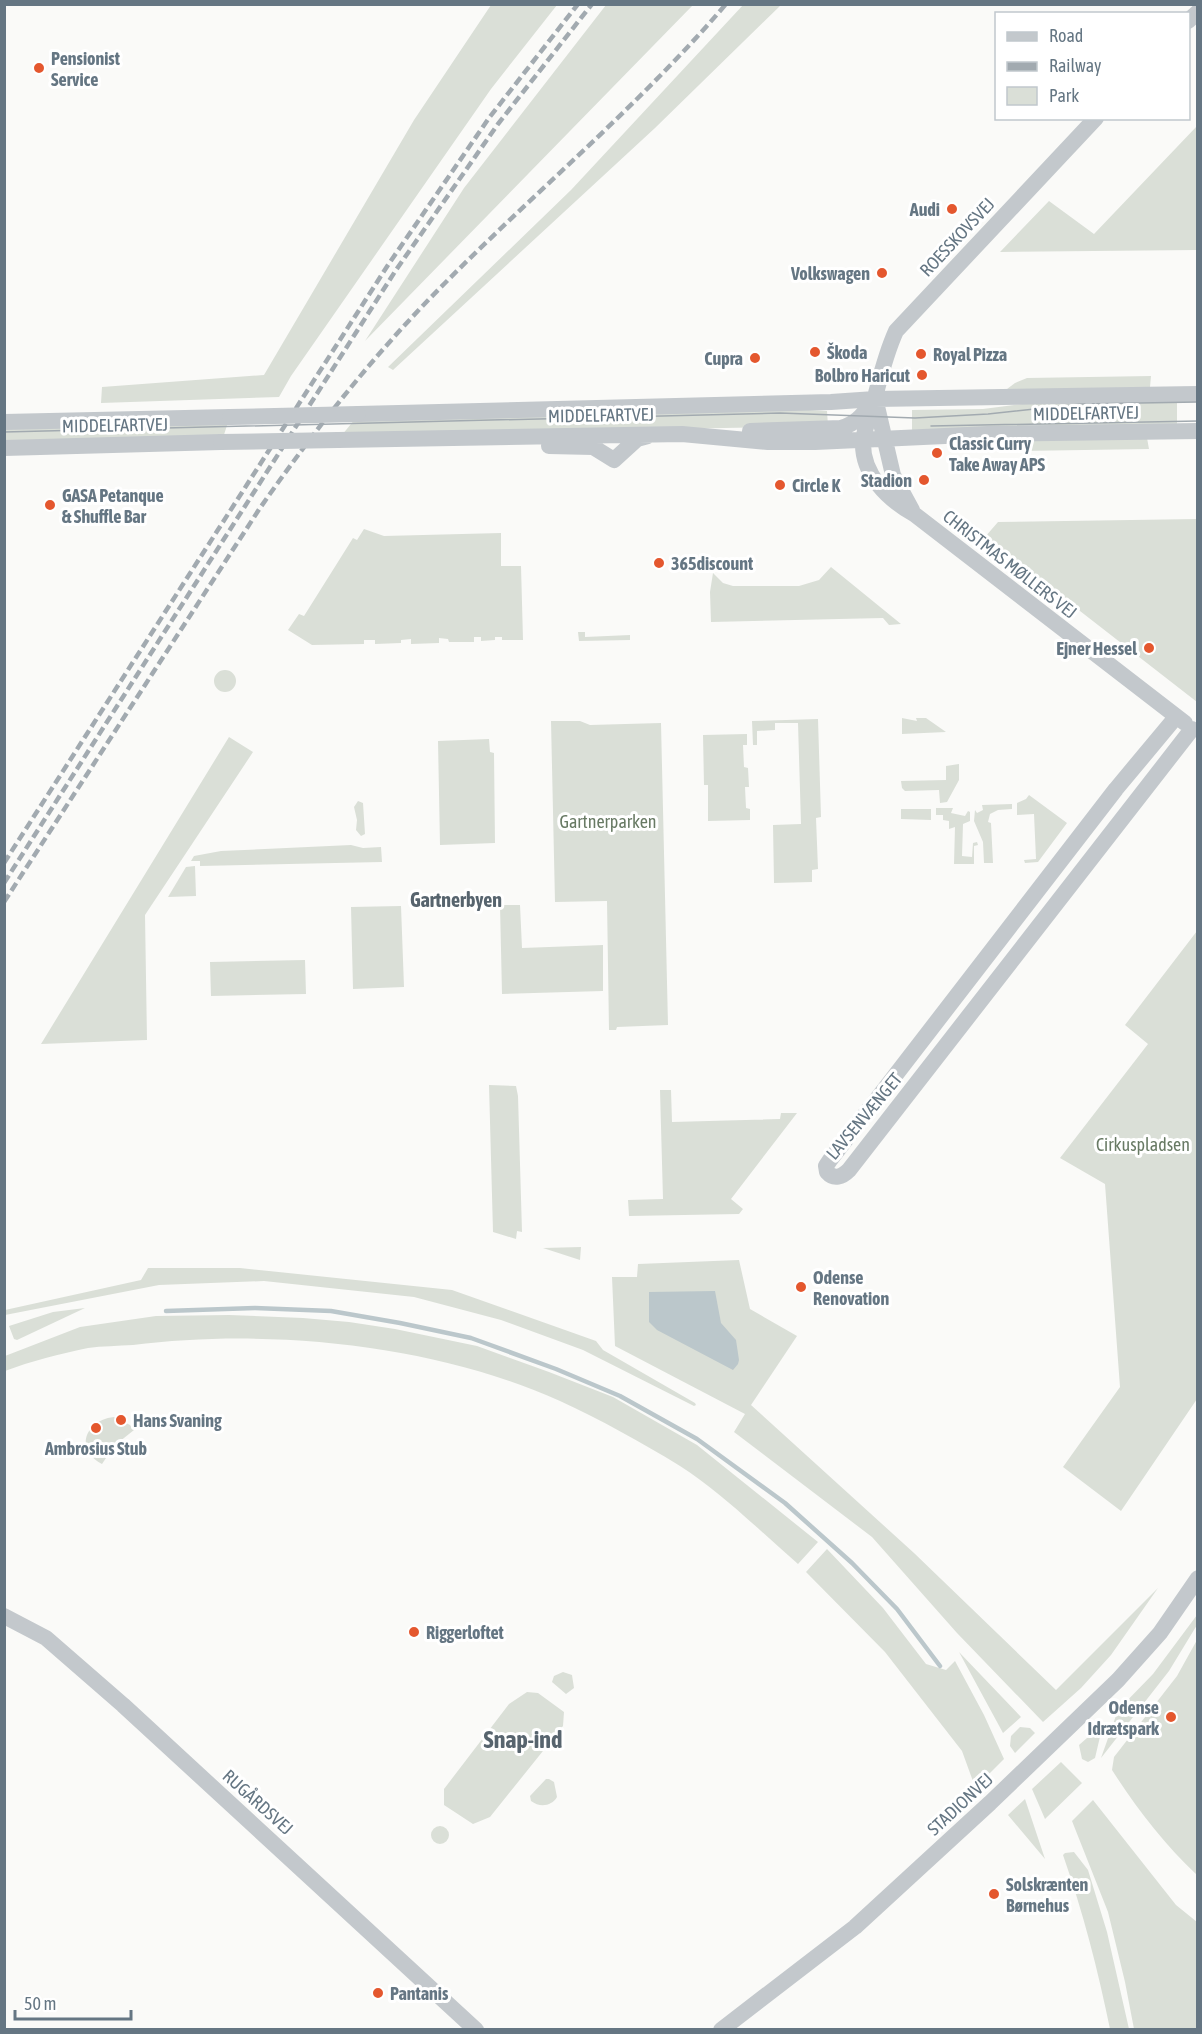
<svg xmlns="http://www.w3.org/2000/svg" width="1202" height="2034" font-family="'Asap Condensed',sans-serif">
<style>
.green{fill:#dadfd7}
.water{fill:#bbc7cb}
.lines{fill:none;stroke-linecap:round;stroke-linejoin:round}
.stream{stroke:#bbc7cb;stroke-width:4.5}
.tertiary{stroke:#c3c8cc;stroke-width:16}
.tram{stroke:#a2aab0;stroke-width:1.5}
.rail{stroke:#a2aab0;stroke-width:4.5;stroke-dasharray:9 4.5;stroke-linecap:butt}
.tertiary-bridge{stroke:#c3c8cc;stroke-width:16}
.poi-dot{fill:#e4572e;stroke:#fff;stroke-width:2}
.labels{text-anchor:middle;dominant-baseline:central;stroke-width:6;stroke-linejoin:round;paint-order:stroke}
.poi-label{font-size:18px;font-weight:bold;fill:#657683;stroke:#fff;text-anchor:start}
.street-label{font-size:18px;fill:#657683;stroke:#fff}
.park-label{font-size:18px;fill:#687a64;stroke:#fff}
.neighbourhood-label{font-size:20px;font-weight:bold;fill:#57646e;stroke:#fff}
.district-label{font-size:24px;font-weight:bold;fill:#57646e;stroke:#fff}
</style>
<rect width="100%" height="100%" fill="#fafaf8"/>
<!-- green -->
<path class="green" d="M744,4L781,5L655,128L393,370L388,367L571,190Z
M491,5H557L491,89L291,376L279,397L101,403L102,387L264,375L414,120Z
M606,5H693L365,341L464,188Z
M1197,126V250L1000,252L1049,201L1094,234Z
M1151,376L1150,387L1003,392L1015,383L1027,378Z
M1177,397V426L912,430V410L983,409L1044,401Z
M792,409L827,411L828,426L342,435L355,419Z
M228,422L223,438L5,443L4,427Z
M1000,438H1147L1149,449L1020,451Z
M1197,519V702L985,537L998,522Z
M364,529L384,536L501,533V566H521L523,640H502V637H495V640L481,641V637H474V642H449L448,639L439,638V643L411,644V639L401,640V643L375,644V640H364V644L312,645L288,630L299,614L304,616L353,538L357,540Z
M831,567L901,624L889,625L883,618L711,622L710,592L713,573L723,583L733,586H799L819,580Z
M578,632H585V637L630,635V640L579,641Z
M214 681a11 11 0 1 1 22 0a11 11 0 1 1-22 0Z
M902,718L917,721L916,718H926L946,732L902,734Z
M818,719L821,817L816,818L818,869L812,870V882L774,883L773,825L801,824L798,723H775V730L757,731V745H753L752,721Z
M551,721H580L590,725L661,723L668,1025L617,1027L616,1030H609L607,901L555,902Z
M747,734V745H743L744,767L748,768L749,787H745L746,808L750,809V820L708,821V785H704L703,735Z
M229,737L253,752L145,915L147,1040L41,1044Z
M489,739L490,752L494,753L495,843L440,845L438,741Z
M959,764V780L947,802L940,803L939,790L905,791L902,788L901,781L946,780V766Z
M1029,795L1067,823L1038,862L1025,863L1024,860L1036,859L1034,814L1017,815V803L1026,799Z
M358,801L363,803L365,834L361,836L356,830L357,820L354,807Z
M1012,804V809L998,810L990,814L988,822L991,823L993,863H984L983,842L974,821L975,810L977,813L983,810L982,805Z
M936,808H953L951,813L965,816L968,811L970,812V821L963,824L962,856L972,857L973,843L977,842L978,845L974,846V864H954L955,827L949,829V821L943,820V815H936Z
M901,809H931V820L901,819Z
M351,845L363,848L381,847L382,862L200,866V861H191L194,856L221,851Z
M195,866L196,896L168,897L186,867Z
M500,905H520L522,948L603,945V991L502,994Z
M401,906L404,987L353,989L351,907Z
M1197,931V1399L1121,1511L1063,1467L1120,1387L1105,1184L1060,1158L1148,1044L1125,1025Z
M305,960L306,994L211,996L210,962Z
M489,1085L516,1086L518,1096L522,1232L517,1231L516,1239L493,1232Z
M660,1090H671L672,1122L780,1119L781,1113H797L731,1199L743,1209L739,1214L629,1216L628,1200L663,1199Z
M581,1247L580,1260L543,1248Z
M739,1260L750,1309L797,1336L751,1405L914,1553L1056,1690L1158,1588L1111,1655L1081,1688L1043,1722L957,1633L872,1537L734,1432L745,1414L615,1346L612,1277H637L638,1264Z
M148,1268H240L452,1290L596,1341L603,1350L695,1403L696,1405L694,1406L583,1350L501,1320L414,1297L264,1281L159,1285L5,1315V1310L141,1280Z
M85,1308L17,1340L14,1339L9,1326L53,1312Z
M229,1315L303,1318L349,1322L395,1329L477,1346L549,1372L613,1397L697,1445L818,1542L798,1564C760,1531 722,1493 680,1466C641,1442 601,1420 560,1401C434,1344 269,1328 133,1345C118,1346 102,1346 88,1348C60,1354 31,1361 5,1371V1356L80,1327L156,1316Z
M114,1417L130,1425L134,1430L114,1446L102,1464C74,1450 85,1420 114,1417Z
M827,1549L883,1608L926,1664L946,1670L955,1661L984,1715L1004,1759L984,1779L974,1784L962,1751L885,1652L806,1572Z
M1197,1615V1625L1169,1671L1101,1758L1118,1710L1153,1674Z
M1197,1640V1875C1164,1844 1137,1809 1112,1770L1114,1757L1177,1676Z
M959,1652L1021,1717L1003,1733Z
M563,1672L572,1675L574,1688L566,1694L552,1682L554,1676Z
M527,1692L538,1693L564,1712L563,1726L490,1817L473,1824L444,1805V1789L509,1704Z
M1103,1724L1095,1758L1088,1762L1082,1759L1079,1745Z
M1020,1727L1030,1728L1035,1733L1015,1753L1010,1746L1011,1736Z
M1061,1762L1082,1783L1045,1819L1032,1789Z
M546,1779H549L554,1782L557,1797C552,1806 540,1808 531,1801L530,1796Z
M1025,1799L1045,1859L1008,1815Z
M1093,1800L1176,1905L1197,1922V2029H1134L1125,1982L1108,1912L1072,1821Z
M431 1835a9 9 0 1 1 18 0a9 9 0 1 1-18 0Z
M1074,1852L1088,1870L1107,1932L1129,2029H1110C1098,1970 1083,1912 1063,1855L1065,1853Z"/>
<!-- water -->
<path class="water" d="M715,1291L721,1323L736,1340L739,1360L738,1364L733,1370L657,1330L649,1322V1292Z"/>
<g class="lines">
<!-- stream -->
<path class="stream" d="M166,1311L255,1308L331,1311L400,1323L471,1338L556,1369L620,1396L697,1439L785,1503L852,1563L897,1609L940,1666"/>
<!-- tertiary -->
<path class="tertiary" d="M1188,21L1198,12
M1096,118L896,331C886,353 881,374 875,397C872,412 864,427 863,442C862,474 887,499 914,514L1185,723
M876,402L893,475L912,510
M358,414L831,402L875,399L1198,394
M4,422L230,417
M750,431L841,428C855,424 862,416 871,404
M338,440L682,434L768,442H815L988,434L1198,431
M549,446L593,447L614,460L637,439L648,436
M4,448L221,442
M1176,717L1116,789L830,1160L826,1166L827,1172C834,1180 842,1177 849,1170L1192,729
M4,1616L46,1638L123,1705L476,2030
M721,2030L855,1927L990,1803L1118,1680L1160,1633L1198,1578"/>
<!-- tram -->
<path class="tram" d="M931,426L1198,421
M4,432L780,413L915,418L988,414L1081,404L1198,402"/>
<!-- rail -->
<path class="rail" d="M4,863L388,265L489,118L578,4
M4,883L396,270L498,124L592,4
M4,902L260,508C316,428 376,352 445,283C538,189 640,105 726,4"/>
<!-- tertiary-bridge -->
<path class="tertiary-bridge" d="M230,417L358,414
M221,442L338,440"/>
</g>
<!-- markers -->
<g class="poi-dot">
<circle cx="39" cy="68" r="6"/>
<circle cx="952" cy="209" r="6"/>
<circle cx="882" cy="273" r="6"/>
<circle cx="815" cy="352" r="6"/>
<circle cx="921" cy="354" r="6"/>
<circle cx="755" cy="358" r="6"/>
<circle cx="922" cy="375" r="6"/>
<circle cx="937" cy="453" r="6"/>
<circle cx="924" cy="480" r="6"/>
<circle cx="780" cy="485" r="6"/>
<circle cx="50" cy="505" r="6"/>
<circle cx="659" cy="563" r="6"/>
<circle cx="1149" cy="648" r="6"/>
<circle cx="801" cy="1287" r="6"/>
<circle cx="121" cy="1420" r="6"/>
<circle cx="96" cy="1428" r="6"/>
<circle cx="414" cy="1632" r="6"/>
<circle cx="1171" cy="1717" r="6"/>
<circle cx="994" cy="1894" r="6"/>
<circle cx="378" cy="1993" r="6"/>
</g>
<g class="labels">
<!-- poi labels -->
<g class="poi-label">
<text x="51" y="58">Pensionist<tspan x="51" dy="21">Service</tspan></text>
<text x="940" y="209" text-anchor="end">Audi</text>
<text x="870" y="273" text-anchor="end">Volkswagen</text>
<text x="827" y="352">Škoda</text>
<text x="933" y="354">Royal Pizza</text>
<text x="743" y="358" text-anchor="end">Cupra</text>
<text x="910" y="375" text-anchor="end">Bolbro Haricut</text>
<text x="949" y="443">Classic Curry<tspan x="949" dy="21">Take Away APS</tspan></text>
<text x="912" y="480" text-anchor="end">Stadion</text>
<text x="792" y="485">Circle K</text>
<text x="62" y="495">GASA Petanque<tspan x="62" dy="21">&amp; Shuffle Bar</tspan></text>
<text x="671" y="563">365discount</text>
<text x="1137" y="648" text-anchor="end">Ejner Hessel</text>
<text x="813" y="1277">Odense<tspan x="813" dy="21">Renovation</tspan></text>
<text x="133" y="1420">Hans Svaning</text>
<text x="96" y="1448" text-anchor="middle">Ambrosius Stub</text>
<text x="426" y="1632">Riggerloftet</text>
<text x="1159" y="1707" text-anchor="end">Odense<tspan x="1159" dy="21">Idrætspark</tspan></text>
<text x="1006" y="1884">Solskrænten<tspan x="1006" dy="21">Børnehus</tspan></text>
<text x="390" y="1993">Pantanis</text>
</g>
<!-- street labels -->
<g class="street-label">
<text transform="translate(957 237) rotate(-47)">ROESSKOVSVEJ</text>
<text transform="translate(1086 413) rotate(-1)">MIDDELFARTVEJ</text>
<text transform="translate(601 415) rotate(-1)">MIDDELFARTVEJ</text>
<text transform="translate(115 425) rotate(-1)">MIDDELFARTVEJ</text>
<text transform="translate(1010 564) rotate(38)">CHRISTMAS MØLLERS VEJ</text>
<text transform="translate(864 1116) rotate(-50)">LAVSENVÆNGET</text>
<text transform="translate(258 1802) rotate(42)">RUGÅRDSVEJ</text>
<text transform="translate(960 1804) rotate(-43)">STADIONVEJ</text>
</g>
<!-- park labels -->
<g class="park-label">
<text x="608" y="821">Gartnerparken</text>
<text x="1143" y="1144">Cirkuspladsen</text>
</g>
<!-- neighbourhood labels -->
<g class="neighbourhood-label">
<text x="456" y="899">Gartnerbyen</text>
</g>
<!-- district labels -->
<g class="district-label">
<text x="523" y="1739">Snap-ind</text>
</g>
</g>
<!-- border -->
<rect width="1202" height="2034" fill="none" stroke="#657683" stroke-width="12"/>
<!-- legend -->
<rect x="995" y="12" width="195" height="108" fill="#ffffff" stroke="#c1c8cd" stroke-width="1.5"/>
<rect x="1007" y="32" width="30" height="9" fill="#c3c8cc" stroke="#c1c8cd" stroke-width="1.5"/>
<text x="1049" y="42" font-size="18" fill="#657683">Road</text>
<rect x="1007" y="62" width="30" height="9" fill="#a2aab0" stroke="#c1c8cd" stroke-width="1.5"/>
<text x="1049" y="72" font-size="18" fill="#657683">Railway</text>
<rect x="1007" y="87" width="30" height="18" fill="#dadfd7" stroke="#c1c8cd" stroke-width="1.5"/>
<text x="1049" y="102" font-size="18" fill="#657683">Park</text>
<!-- scale -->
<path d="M15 2010v9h116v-9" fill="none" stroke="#657683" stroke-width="3"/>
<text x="24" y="2010" font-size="18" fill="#657683" stroke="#ffffff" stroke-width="4.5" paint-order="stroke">50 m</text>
</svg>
